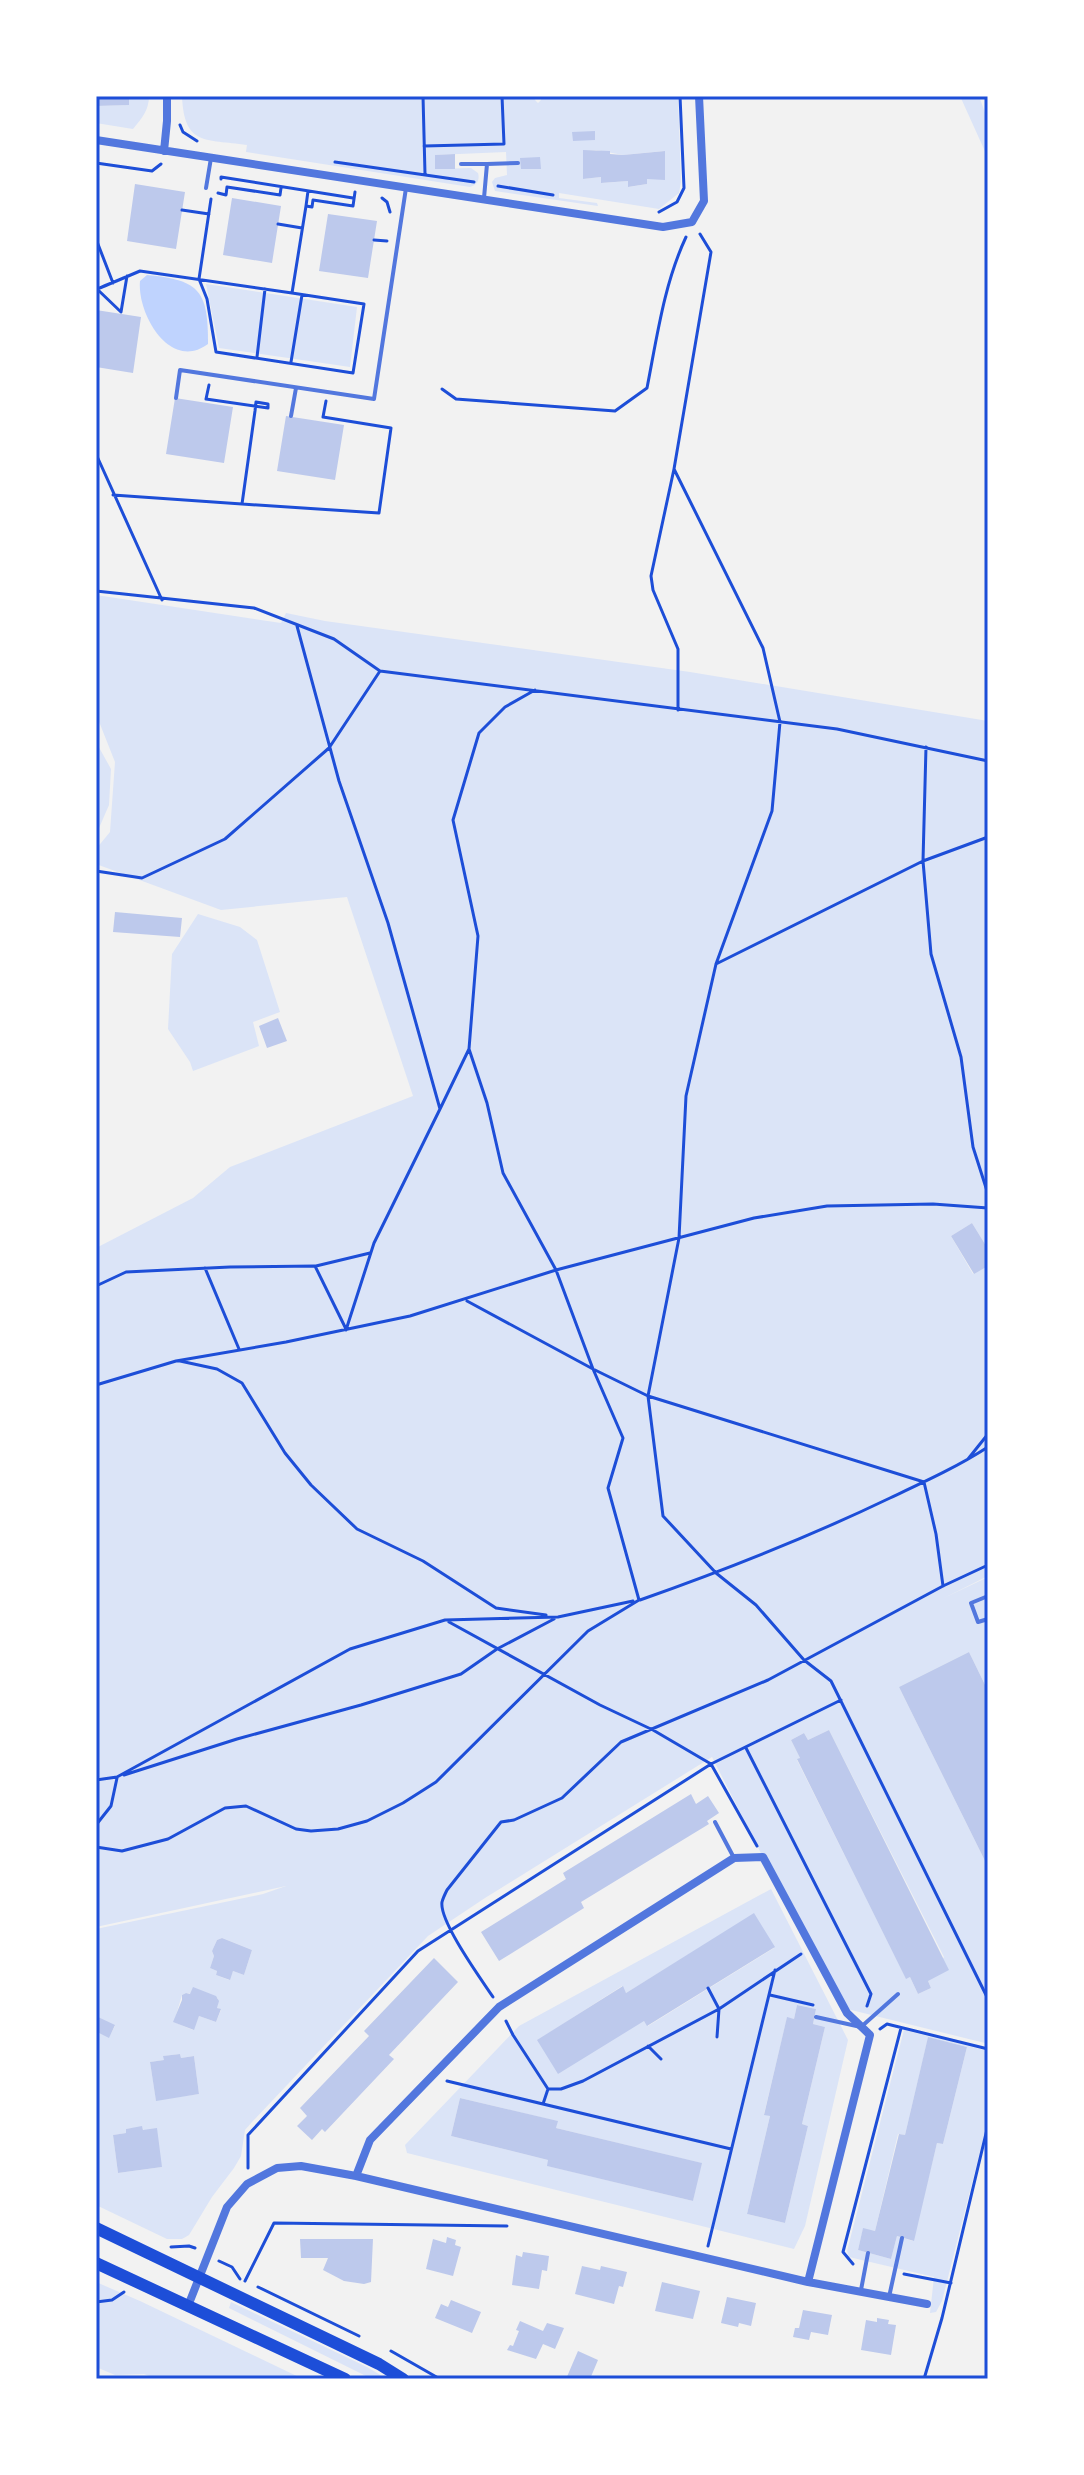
<svg xmlns="http://www.w3.org/2000/svg" width="1084" height="2475" font-family="'PT Sans',sans-serif">
<style>
.green{fill:#dbe4f7;fill-rule:evenodd}
.water{fill:#bfd3fe}
.building{fill:#bdc9ec}
.lines{fill:none;stroke-linecap:round;stroke-linejoin:round}
.path{stroke:#1d4ed8;stroke-width:3}
.service{stroke:#5277de;stroke-width:4}
.minor{stroke:#5277de;stroke-width:8}
.secondary{stroke:#1d4ed8;stroke-width:12}
.neatline{fill:none;stroke:#1d4ed8;stroke-width:3}
</style>
<rect width="100%" height="100%" fill="#f2f2f2"/>
<!-- green -->
<path class="green" d="M129,96H149C149,110 142,118 133,129L96,123V106L128,105Z
M182,96H534L535,100L538,103L541,100V96H678L681,182L679,193L659,209L559,193V198L597,203L598,206L495,191L492,182L495,178L507,175L506,152L435,155L436,169L471,168L478,173C480,180 477,185 470,187L246,152L247,145C205,139 184,146 182,96ZM596,150L623,155L664,151L665,179H647V184L629,187L628,181L602,183L601,177L583,179V151Z
M960,96H979L988,121V158Z
M206,284L357,307L350,367L219,348Z
M96,595L281,623L286,613L325,621L690,672L988,721V1249L972,1223L951,1236L973,1274L988,1266V1576L944,1598L988,1577V1691L969,1652L899,1687L988,1867V2034L985,2043L839,2007L712,1757L485,1898L428,1936L252,2122L245,2130L241,2156L234,2168L212,2197L189,2235L182,2239H167L96,2205V2038L99,2033L109,2037L115,2026L96,2016V1929L263,1894L286,1886L96,1927V1248L193,1198L230,1167L413,1096L347,897L221,910L96,864V849L110,832L115,762L96,714ZM829,1730L944,1957L928,1981L931,1988L918,1994L910,1977L906,1978L797,1760L800,1758L791,1740L804,1733L808,1740ZM222,1938L252,1950L244,1975L233,1971L229,1980L216,1975L217,1971L210,1968L214,1956L212,1951L217,1940ZM186,1993L218,1998L217,2008L221,2010L216,2022L199,2016L193,2030L174,2022L182,1995ZM180,2054L181,2058L194,2056L199,2094L156,2100L150,2062L164,2060V2056ZM142,2127L162,2167L118,2173L113,2135L126,2133V2129Z
M96,742L111,769L109,805L96,835Z
M198,914L240,927L257,940L280,1012L253,1022L259,1046L193,1071L190,1062L168,1029L172,954Z
M771,1889L848,2040L805,2226L794,2249L407,2153L405,2145L519,2026ZM754,1914L774,1948L648,2026L644,2021L538,2040L622,1986L626,1993ZM797,2005L816,2009L813,2024L825,2027L802,2124L808,2126L785,2223L747,2214L770,2116L764,2114L787,2018L794,2019ZM460,2098L557,2121L556,2128L701,2163L693,2201L548,2166V2160L451,2136Z
M904,2030L988,2051V2120L942,2301L936,2312L930,2313L934,2277L849,2257L847,2251ZM928,2038L967,2047L943,2144L937,2143L913,2241L897,2236L891,2259L858,2250L863,2229L875,2231L898,2134L905,2135Z
M96,2282L140,2301L303,2379H157L144,2374L115,2375L96,2367Z
M231,2302L367,2367L387,2379H372L229,2308Z"/>
<!-- water -->
<path class="water" d="M147,275C201,280 208,292 208,344C170,372 137,314 140,281Z"/>
<!-- building -->
<path class="building" d="M96,96H129V105L96,106Z
M595,131V140L573,141L572,132Z
M583,150L610,151V154L623,155L665,151V180L647,179V184L628,187V181L601,183V177L583,179Z
M455,154V169H435V155Z
M540,157L541,169H521L520,158Z
M135,184L185,192L176,249L127,241Z
M232,198L281,206L272,263L223,255Z
M328,214L377,221L368,278L319,271Z
M96,310L141,317L133,373L96,367Z
M175,398L233,407L224,463L166,454Z
M286,416L344,425L335,480L277,471Z
M115,912L182,918L180,937L113,932Z
M278,1018L287,1041L267,1048L259,1026Z
M972,1223L988,1249V1266L974,1274L951,1236Z
M969,1652L988,1691V1867L899,1687Z
M829,1730L949,1970L928,1981L931,1988L918,1994L910,1977L906,1979L797,1759L800,1758L791,1740L804,1733L808,1740Z
M691,1794L696,1804L708,1796L719,1813L707,1821L709,1824L581,1902L584,1908L499,1961L481,1932L566,1879L563,1873Z
M754,1913L775,1947L647,2026L644,2021L558,2074L537,2040L623,1986L626,1993Z
M222,1938L252,1950L244,1975L233,1971L230,1980L216,1975L217,1971L210,1968L214,1956L212,1951L217,1940Z
M434,1958L458,1982L389,2055L394,2059L325,2132L322,2129L312,2140L297,2126L307,2116L300,2108L369,2036L364,2031Z
M193,1987L216,1996L219,2001L217,2008L221,2009L216,2022L199,2016L194,2030L173,2022L182,2000V1995L186,1993L190,1994Z
M797,2005L816,2009L813,2024L825,2027L802,2124L808,2126L785,2223L747,2214L770,2116L764,2115L787,2017L794,2019Z
M96,2016L115,2025L109,2038L99,2033L96,2039Z
M928,2037L967,2047L943,2144L937,2143L914,2241L897,2236L891,2259L858,2250L863,2228L875,2231L899,2134L905,2135Z
M180,2054L181,2058L194,2056L199,2094L156,2101L150,2062L164,2060L163,2056Z
M460,2098L558,2121L556,2128L702,2163L693,2201L547,2166L548,2160L451,2136Z
M142,2126L143,2130L157,2128L162,2167L118,2173L113,2135L126,2133V2129Z
M447,2237L456,2240L455,2245L461,2247L453,2276L426,2269L433,2239L446,2243Z
M300,2239H373L371,2282L364,2284L344,2281L323,2270L328,2258H301Z
M523,2252L549,2256L547,2271L542,2270L539,2289L512,2285L516,2255L522,2257Z
M582,2266L600,2270L601,2266L627,2272L623,2287L619,2286L614,2304L575,2294Z
M662,2282L700,2291L693,2319L655,2311Z
M727,2297L756,2303L751,2326L739,2323L738,2327L721,2323Z
M451,2300L481,2312L472,2333L435,2318L441,2304L448,2307Z
M803,2310L832,2315L828,2335L811,2332L809,2340L793,2337L795,2328H799Z
M877,2318L889,2320L888,2324L896,2325L891,2355L861,2350L866,2320L877,2322Z
M520,2321L543,2331L547,2323L564,2328L555,2349L543,2344L536,2359L507,2350L510,2345L513,2346L519,2331L516,2330Z
M578,2351L598,2360L590,2379H566Z"/>
<g class="lines">
<!-- path -->
<path class="path" d="M423,96L425,174
M180,125L183,132L197,141
M424,146L504,144L502,96
M335,162L474,182
M96,163L152,171L161,164
M221,179V177L353,198
M498,186L553,195
M218,193L226,195L227,187L280,195L281,188
M382,198L387,202L390,212
M211,199L199,279L207,299L216,352L353,373L364,304L292,293
M306,206L308,191
M182,210L209,214
M659,212L677,202L684,188L680,96
M278,224L302,228
M700,234L711,252L674,469L763,648L780,722L772,811L716,964L686,1096L679,1238L648,1396L663,1516L716,1573L756,1605L804,1660L831,1681L988,1999
M96,239L113,283
M374,240L387,241
M127,276L121,312L97,289C112,283 126,277 140,271L292,293L306,206L312,207L313,200L353,206L355,192
M257,357L265,289
M291,362L302,295
M442,389L456,399L615,411L647,388C657,337 664,284 686,237
M96,454L162,600
M674,469L651,576L653,590L678,649V710
M113,495L242,504L255,411L256,402L268,404V408L206,399L209,385
M242,504L379,513L391,428L323,417L326,401
M96,591L254,608L334,639L380,671L837,729L988,761
M297,626L339,781L388,923L440,1109L374,1243L346,1330
M926,747L923,861L931,954L961,1057L973,1147L988,1194
M96,871L142,878L225,839L329,748L380,671
M716,964L923,861L988,837
M440,1109L469,1049L478,936L453,820L479,733L505,707L535,690
M316,1266L370,1253
M205,1268L239,1349
M96,1286L126,1272L230,1267L315,1266L346,1329
M467,1301L593,1369L648,1396L924,1482L936,1534L943,1586
M180,1361L217,1369L242,1383L285,1453L311,1485L357,1529L423,1561L496,1608L546,1615
M96,1385L176,1361L286,1342L410,1316L556,1270L754,1218L827,1206L933,1204L988,1208
M968,1459L988,1434
M640,1600C725,1570 809,1537 890,1498C924,1482 957,1467 988,1447
M449,1622L600,1705L653,1730L711,1764L757,1846
M746,1748L871,1994L867,2006
M124,1775L237,1739L361,1705L461,1674L497,1649L554,1619
M96,1780L117,1777L350,1649L445,1620L558,1617L633,1601
M96,1825L111,1806L117,1778
M96,1847L122,1851L168,1839L225,1808L246,1806L296,1829L311,1831L338,1829L367,1821L403,1803L436,1782L588,1631L639,1600L608,1488L623,1438L593,1369L556,1270L503,1173L487,1103L469,1049
M708,1988L719,2009L717,2037
M770,1995L813,2005
M493,1997C481,1979 439,1921 442,1902C443,1898 445,1894 447,1890L501,1822L514,1820L562,1798L621,1742L768,1680L943,1586L988,1565
M506,2021L513,2035L548,2089H561L583,2081L719,2009L801,1954
M880,2029L887,2024L988,2049
M648,2046L661,2059
M447,2081L731,2149
M543,2104L548,2089
M248,2168V2135L418,1951L711,1764L841,1700
M708,2246L775,1970
M171,2247L189,2246L195,2248
M219,2261L232,2267L240,2279
M853,2264L843,2252L901,2028
M904,2274L951,2283
M245,2281L274,2223L507,2226
M258,2287L359,2336
M96,2302L112,2300L124,2292
M391,2351L440,2379
M924,2379L942,2318L988,2125"/>
<!-- service -->
<path class="service" d="M461,164H487L484,198
M487,164L518,163
M206,188L211,158
M176,398L180,370L374,399L406,188
M291,416L296,388
M988,1596L971,1603L978,1622L988,1619
M715,1822L733,1856
M816,2017L861,2027L898,1994
M861,2290L868,2253
M889,2297L902,2238"/>
<!-- minor -->
<path class="minor" d="M96,140L663,227L692,222L704,201L699,96
M164,151L167,121V96
M356,2176L370,2140L499,2007L734,1858L763,1857L847,2013L870,2035L808,2282
M188,2306L227,2207L247,2184L277,2168L301,2166L356,2176L808,2282L927,2304"/>
<!-- secondary -->
<path class="secondary" d="M96,2228L379,2364L403,2379
M96,2263L345,2379"/>
</g>
<!-- border -->
<rect width="1084" height="2475" fill="none" stroke="#ffffff" stroke-width="196"/>
<rect x="98" y="98" width="888" height="2279" class="neatline"/>
</svg>
